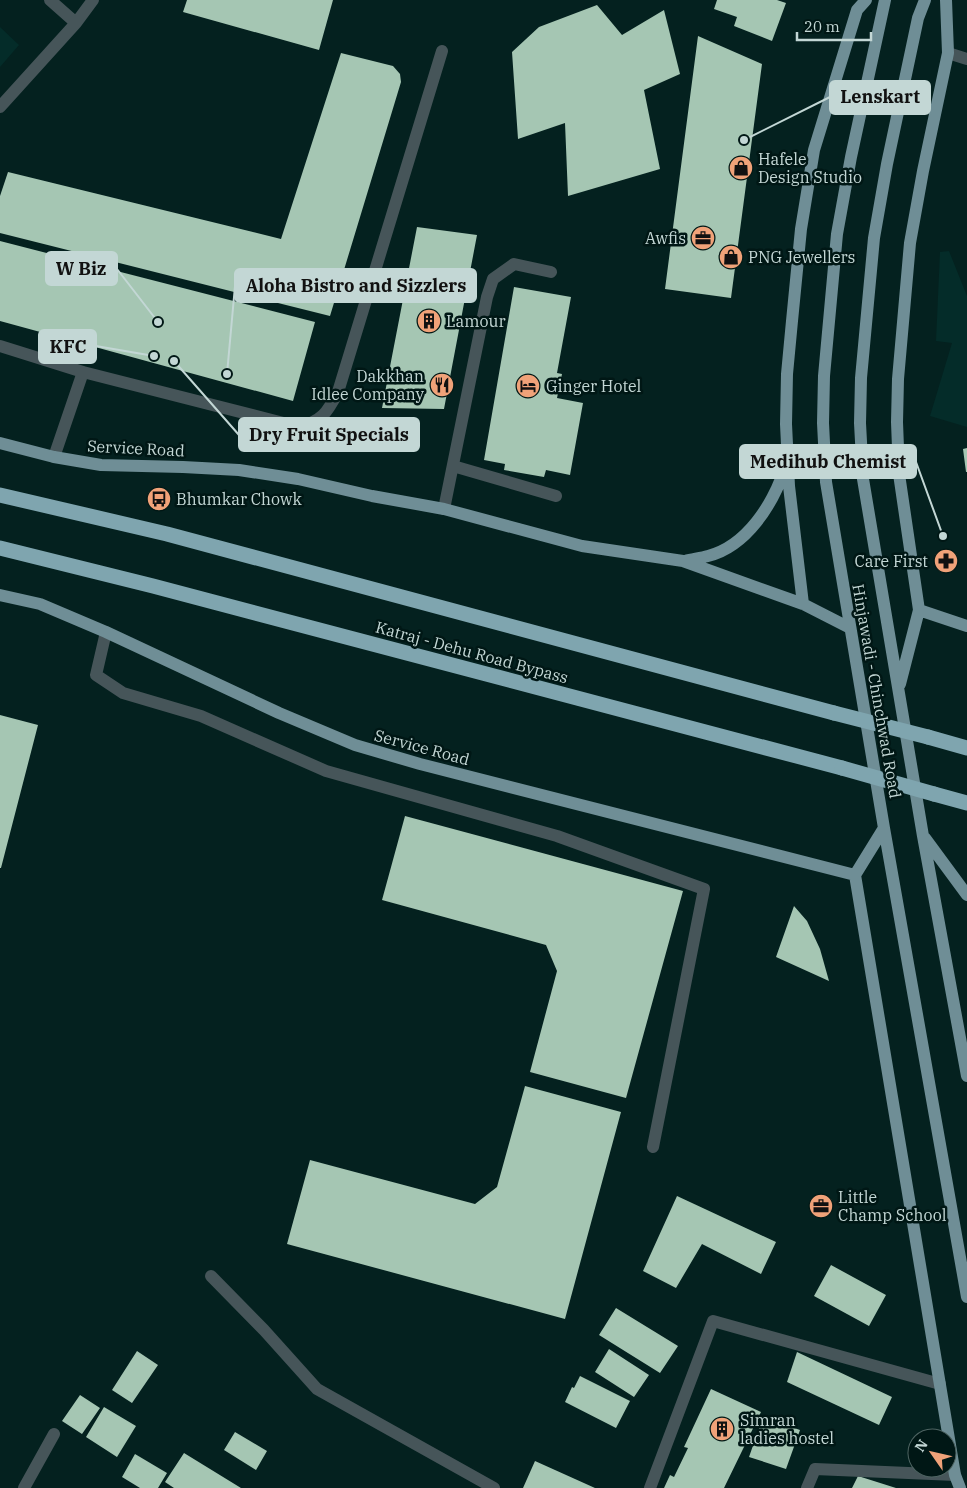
<svg xmlns="http://www.w3.org/2000/svg" width="967" height="1488" font-family="'IBM Plex Serif',serif">
<style>
.built{fill:#042c29}
.building{fill:#a5c6b3}
.lines{fill:none;stroke-linecap:round;stroke-linejoin:round}
.minor{stroke:#465559;stroke-width:12}
.major{stroke:#6f8e96;stroke-width:12}
.highway{stroke:#7fa5af;stroke-width:15}
.highway-bridge{stroke:#7fa5af;stroke-width:15}
.labels{text-anchor:middle;dominant-baseline:central;stroke-width:5;stroke-linejoin:round;paint-order:stroke}
.poi-label{font-size:16px;fill:#c3d7d5;stroke:#001715;text-anchor:start}
.street-label{font-size:16px;fill:#c3d7d5;stroke:#001715}
.leader{fill:none;stroke:#c3d7d5;stroke-width:2}
.callout-dot{fill:#c3d7d5;stroke:#001715;stroke-width:2}
.callout{fill:#c3d7d5;stroke:#c3d7d5;stroke-width:2}
.callout-label{font-size:18px;text-anchor:middle;font-weight:bold;fill:#111}
</style>
<rect width="100%" height="100%" fill="#04211f"/>
<!-- built -->
<path class="built" d="M0,27L19,45L0,67Z
M949,251L967,296V427L930,416L952,343L936,341L940,252Z"/>
<!-- building -->
<path class="building" d="M187,0H333L319,50L183,12Z
M717,0H777L786,3L772,41L734,26L737,17L714,9Z
M597,5L622,35L664,10L680,74L644,90L660,169L568,196L565,123L518,139L512,52L539,27Z
M698,36L762,64L731,298L665,289Z
M341,53L393,66L400,74L401,82L330,316L0,233V196L8,172L281,239Z
M417,227L477,235L444,409L382,408Z
M0,241L315,322L293,401L0,321Z
M514,287L571,297L557,373L562,374L557,398L583,403L570,475L546,470L544,477L504,470L505,464L484,460Z
M967,448V472H966L963,449Z
M0,715L38,725L1,868H0Z
M405,816L683,891L626,1098L530,1072L557,971L546,945L382,900Z
M794,906L807,921L820,949L829,981L776,957Z
M525,1086L621,1112L565,1319L287,1244L310,1160L475,1204L497,1187Z
M677,1196L776,1242L761,1274L702,1244L676,1288L643,1271Z
M831,1265L886,1295L869,1326L814,1296Z
M616,1308L678,1346L660,1373L599,1335Z
M609,1349L649,1375L634,1397L595,1372Z
M137,1351L158,1365L132,1403L112,1390Z
M797,1352L892,1397L879,1425L787,1382Z
M580,1376L630,1401L616,1428L565,1402L572,1387L574,1388Z
M711,1389L761,1412L724,1488H664L670,1475L674,1477L688,1448L684,1447Z
M80,1395L100,1408L82,1434L62,1421Z
M104,1407L136,1426L117,1457L86,1437Z
M763,1417L800,1430L786,1469L749,1457Z
M235,1432L267,1451L256,1470L224,1450Z
M184,1453L241,1488H174L165,1482Z
M135,1454L167,1473L158,1488H140L122,1477Z
M535,1461L595,1488H523Z
M858,1476L896,1488H852Z"/>
<g class="lines">
<!-- minor -->
<path class="minor" d="M50,0L76,23
M948,53L967,59
M0,107L76,23L93,0
M0,346L83,372L299,427C322,421 327,413 338,392L442,51
M54,457L83,372
M453,466L556,496
M444,509L487,297L493,279L514,264L551,272
M106,632L96,675L123,693L201,716L326,771L557,836L704,889L653,1147
M211,1276L264,1330L317,1389L494,1488
M24,1488L54,1434
M650,1488L713,1321L940,1384
M807,1488L815,1469L955,1475"/>
<!-- major -->
<path class="major" d="M885,0L851,157L837,234L824,376L823,423L826,482L884,828L967,1297
M925,0L918,18L887,164L874,238L861,378L860,423L863,479L923,836L967,1076
M0,443L54,457L101,465L183,467L239,470L298,479L372,496L444,509L582,546L683,561L803,604L850,628
M685,561C693,559 701,558 708,556C747,546 773,504 785,468
M0,595L40,604L106,632L279,713L355,745L420,764L855,875
M803,604L789,486L786,424L787,374L792,321L801,229L814,150L857,10L866,0
M919,610L967,626
M900,684L919,610L899,474L897,422L898,379L910,243L923,171L948,53L946,0
M884,828L855,875L955,1475L960,1488
M925,838L967,895"/>
<!-- highway -->
<path class="highway" d="M0,495L167,534L834,713
M0,548L153,586L842,768
M928,737L967,748
M934,794L967,803"/>
<!-- highway-bridge -->
<path class="highway-bridge" d="M834,713L928,737
M842,768L934,794"/>
</g>
<!-- icons -->
<defs>
<g id="shop-disc" transform="scale(1.25)"><circle r="9.5" fill="#f0a279" stroke="#001715"/><path d="M-5-2.5h2.3a2.7 3.5 0 0 1 5.4 0H5L5.5 6h-11ZM-1.5-2.5h3a1.5 2.3 0 0 0-3 0Z" fill="#111"/></g>
<g id="office-disc" transform="scale(1.25)"><circle r="9.5" fill="#f0a279" stroke="#001715"/><path d="M-6-3h4V-5.5h4V-3h4V5H-6ZM-1-4.5V-3h2v-1.5ZM-6 0V1H6V0Z" fill="#111"/></g>
<g id="building-disc" transform="scale(1.25)"><circle r="9.5" fill="#f0a279" stroke="#001715"/><path d="M-4-6H4V6H1V3H-1V6H-4ZM-2.5-4.3h1.7v1.8h-1.7ZM.8-4.3h1.7v1.8H.8ZM-2.5-1h1.7V.8h-1.7ZM.8-1h1.7V.8H.8Z" fill="#111"/></g>
<g id="restaurant-disc" transform="scale(1.25)"><circle r="9.5" fill="#f0a279" stroke="#001715"/><path d="M-5-6h1v4h1v-4h1v4h1v-4h1v5L-1.5 .5V6h-2V.5L-5-1ZM5-6V6H3V1.5H1.5Q1.5-4 5-6Z" fill="#111"/></g>
<g id="hotel-disc" transform="scale(1.25)"><circle r="9.5" fill="#f0a279" stroke="#001715"/><path d="M-6-4.5h1.5V1H6V5H4.5V3h-9V5H-6ZM-4 0a1.8 1.8 0 1 1 3.6 0ZM.5 0V-2.5h3Q6-2.5 6 0Z" fill="#111"/></g>
<g id="bus-disc" transform="scale(1.25)"><circle r="9.5" fill="#f0a279" stroke="#001715"/><path d="M-5-6H5V4H4V6H2V4H-2V6H-4V4H-5ZM-3.5-4V0h7V-4ZM-3.5 1.2v1.5H-2V1.2ZM2 1.2v1.5H3.5V1.2Z" fill="#111"/></g>
<g id="pharmacy-disc" transform="scale(1.25)"><circle r="9.5" fill="#f0a279" stroke="#001715"/><path d="M-2-6h4v4h4v4h-4v4h-4v-4h-4v-4h4Z" fill="#111"/></g>
</defs>
<g fill-rule="evenodd">
<use href="#shop-disc" x="741" y="168"/>
<use href="#office-disc" x="703" y="238"/>
<use href="#shop-disc" x="731" y="257"/>
<use href="#building-disc" x="429" y="321"/>
<use href="#restaurant-disc" x="442" y="385"/>
<use href="#hotel-disc" x="528" y="386"/>
<use href="#bus-disc" x="159" y="499"/>
<use href="#pharmacy-disc" x="946" y="561"/>
<use href="#office-disc" x="821" y="1206"/>
<use href="#building-disc" x="722" y="1429"/>
</g>
<g class="labels">
<!-- poi labels -->
<g class="poi-label">
<text x="758" y="159">Hafele<tspan x="758" dy="18">Design Studio</tspan></text>
<text x="686" y="238" text-anchor="end">Awfis</text>
<text x="748" y="257">PNG Jewellers</text>
<text x="446" y="321">Lamour</text>
<text x="424" y="376" text-anchor="end">Dakkhan<tspan x="424" dy="18">Idlee Company</tspan></text>
<text x="546" y="386">Ginger Hotel</text>
<text x="176" y="499">Bhumkar Chowk</text>
<text x="928" y="561" text-anchor="end">Care First</text>
<text x="838" y="1197">Little<tspan x="838" dy="18">Champ School</tspan></text>
<text x="740" y="1420">Simran<tspan x="740" dy="18">ladies hostel</tspan></text>
</g>
<!-- street labels -->
<g class="street-label">
<text transform="translate(136 448) rotate(3)">Service Road</text>
<text transform="translate(472 652) rotate(15)">Katraj - Dehu Road Bypass</text>
<text transform="translate(877 691) rotate(80)">Hinjawadi - Chinchwad Road</text>
<text transform="translate(422 747) rotate(15)">Service Road</text>
</g>
</g>
<!-- callouts -->
<path class="leader" d="M744 140L830 97M158 322L117 269M227 374L235 286M154 356L96 346M174 361L239 435M943 536L916 462"/>
<g class="callout-dot">
<circle cx="744" cy="140" r="5"/>
<circle cx="158" cy="322" r="5"/>
<circle cx="227" cy="374" r="5"/>
<circle cx="154" cy="356" r="5"/>
<circle cx="174" cy="361" r="5"/>
<circle cx="943" cy="536" r="5"/>
</g>
<g class="callout">
<rect x="830" y="81" width="100" height="33" rx="5"/>
<rect x="46" y="252" width="71" height="33" rx="5"/>
<rect x="235" y="269" width="241" height="33" rx="5"/>
<rect x="39" y="330" width="57" height="33" rx="5"/>
<rect x="239" y="418" width="180" height="33" rx="5"/>
<rect x="740" y="445" width="176" height="33" rx="5"/>
</g>
<g class="callout-label">
<text x="880" y="103">Lenskart</text>
<text x="81" y="275">W Biz</text>
<text x="356" y="292">Aloha Bistro and Sizzlers</text>
<text x="68" y="353">KFC</text>
<text x="329" y="441">Dry Fruit Specials</text>
<text x="828" y="468">Medihub Chemist</text>
</g>
<!-- north arrow -->
<g transform="translate(932 1453) rotate(304)"><circle r="24" fill="#001715" stroke="#4e6462"/>
<path d="M0-4L9 19L0 12L-9 19Z" fill="#f0a279"/>
<text y="-8" font-size="14" font-weight="bold" text-anchor="middle" fill="#c3d7d5">N</text>
</g>
<!-- scale -->
<path d="M797 32v8h74v-8" fill="none" stroke="#c3d7d5" stroke-width="2.5"/>
<text x="804" y="32" font-size="15" fill="#c3d7d5" stroke="#001715" stroke-width="4" paint-order="stroke">20 m</text>
</svg>
